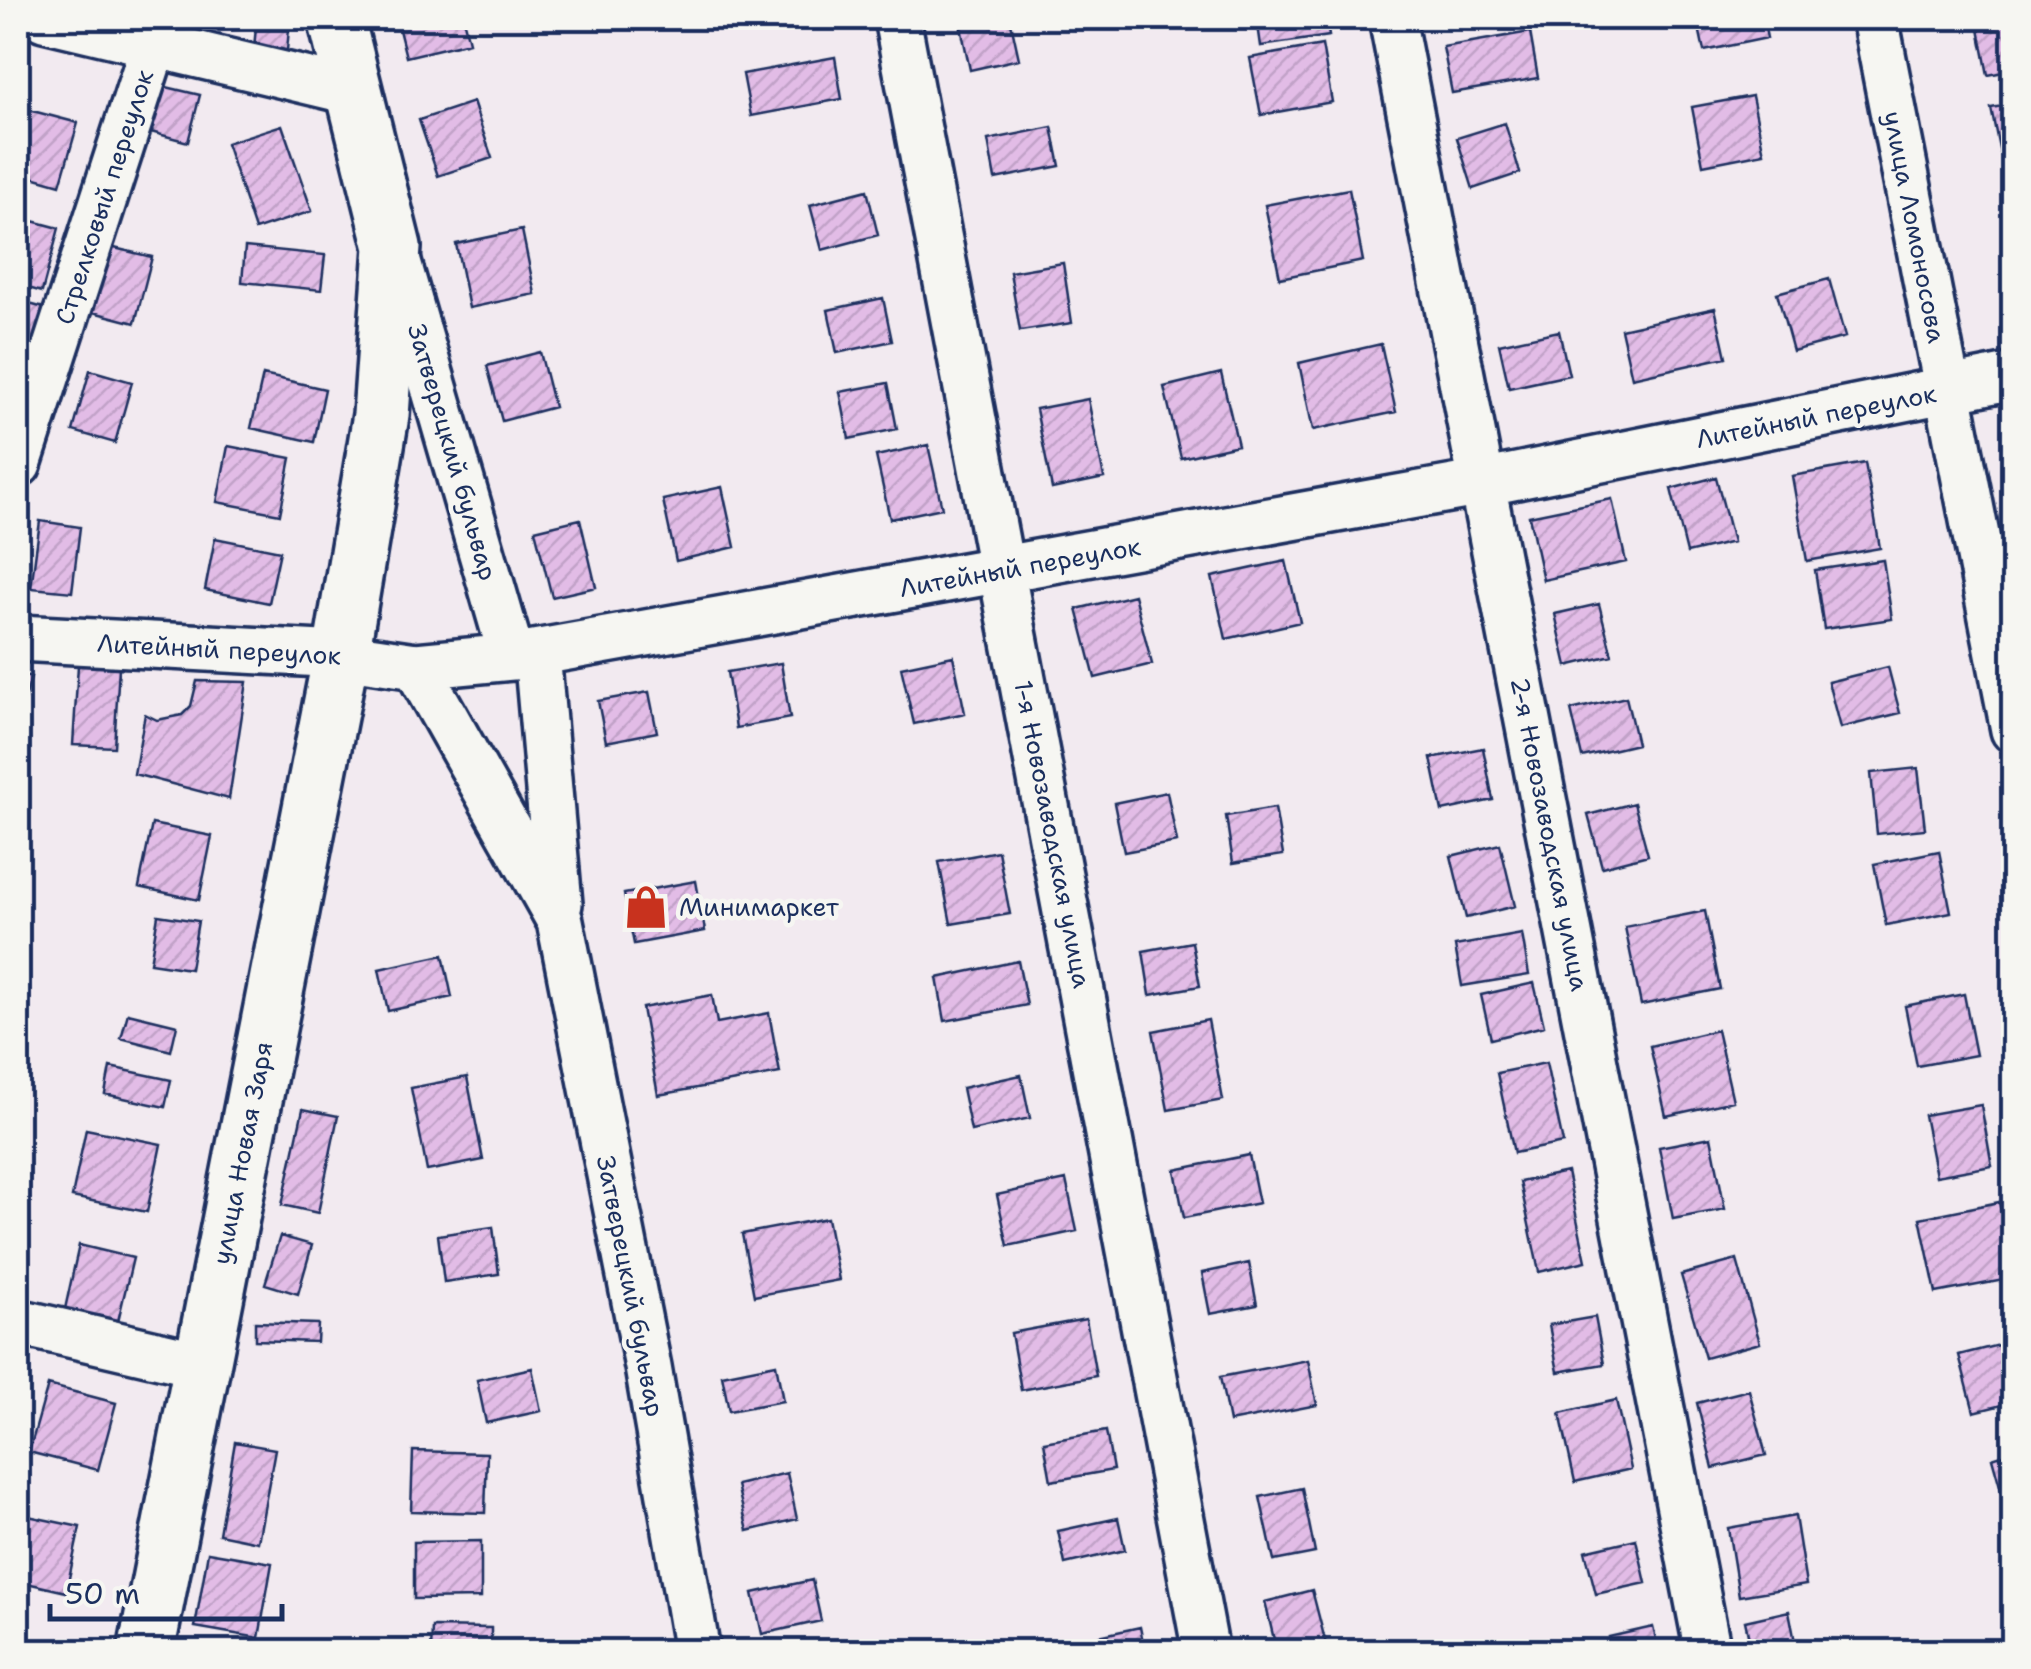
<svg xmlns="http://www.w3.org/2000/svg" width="2031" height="1669" font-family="'Shantell Sans',sans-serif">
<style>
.building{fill:url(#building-hatch);stroke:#1b2f5e;stroke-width:2.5}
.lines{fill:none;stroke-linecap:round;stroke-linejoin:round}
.minor-casing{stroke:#1b2f5e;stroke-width:52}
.major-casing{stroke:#1b2f5e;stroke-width:62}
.minor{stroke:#f6f6f2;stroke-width:45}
.major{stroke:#f6f6f2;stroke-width:55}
.labels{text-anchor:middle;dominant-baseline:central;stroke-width:9;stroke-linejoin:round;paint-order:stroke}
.street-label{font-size:25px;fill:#1b2f5e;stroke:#f6f6f2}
.poi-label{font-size:25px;fill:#1b2f5e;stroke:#f6f6f2;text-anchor:start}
</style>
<defs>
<pattern id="building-hatch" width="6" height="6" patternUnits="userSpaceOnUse" patternTransform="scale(2.5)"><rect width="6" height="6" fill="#e2bce6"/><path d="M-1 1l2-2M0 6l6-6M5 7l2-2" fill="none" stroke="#c1a2c8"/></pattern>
</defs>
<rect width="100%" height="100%" fill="#f2eaf0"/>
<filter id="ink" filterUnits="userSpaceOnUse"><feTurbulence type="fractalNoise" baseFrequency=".01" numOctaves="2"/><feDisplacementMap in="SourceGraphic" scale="20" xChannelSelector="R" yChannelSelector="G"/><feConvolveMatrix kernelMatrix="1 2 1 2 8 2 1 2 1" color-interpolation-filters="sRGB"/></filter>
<g filter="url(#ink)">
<!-- building -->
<path class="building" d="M196,18H235L233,26Z
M257,18H290L286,61L253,57Z
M396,18H463L469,42L406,57Z
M775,18H830L777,28Z
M959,18H1010L1019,59L970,70Z
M1257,18H1326L1329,36L1261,46Z
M1697,18H1763L1767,38L1704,51Z
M2014,23V70L1988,75L1979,29Z
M1530,32L1538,78L1452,93L1443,47Z
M1322,45L1332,102L1261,115L1250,58Z
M835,57L842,99L751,116L743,74Z
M162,86L200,95L188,142L151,132Z
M1752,96L1764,153L1703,165L1692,107Z
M473,102L492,158L438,176L419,120Z
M2014,104V150L2000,153L1991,108Z
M29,110L78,123L60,185L18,173V149Z
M1505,123L1520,173L1473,189L1457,138Z
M282,125L312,211L255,230L226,143Z
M1052,127L1060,166L995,179L988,140Z
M1349,189L1363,261L1280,278L1265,205Z
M867,190L878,235L822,250L810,205Z
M18,217L59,228L42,292L18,285Z
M522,230L535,294L469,308L456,244Z
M110,247L152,257L135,323L93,312Z
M245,247L325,255L321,290L242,282Z
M1063,263L1072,323L1020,331L1010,272Z
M1829,279L1845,337L1793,351L1777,293Z
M883,298L892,341L837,353L828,310Z
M18,301L44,308L32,354L18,350Z
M1715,308L1726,357L1632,378L1621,329Z
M1559,331L1569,375L1509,388L1499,344Z
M1381,344L1396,412L1313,430L1299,363Z
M540,352L554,407L502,421L487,366Z
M90,370L132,382L115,443L73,431Z
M1221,373L1238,445L1181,458L1164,387Z
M263,375L325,389L314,442L251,428Z
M888,383L897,429L849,439L840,392Z
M1088,399L1104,478L1052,489L1036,409Z
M928,445L942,508L890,519L876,456Z
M228,446L291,458L280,514L217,502Z
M1865,463L1880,548L1807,561L1792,476Z
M1716,477L1733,542L1687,553L1671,489Z
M722,487L735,547L676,561L663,500Z
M1612,499L1626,562L1543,580L1529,516Z
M580,519L596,587L552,597L535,530Z
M40,521L80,527L72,592L31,588Z
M215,538L280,551L269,603L205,590Z
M1883,560L1892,619L1824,629L1815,570Z
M1286,561L1300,622L1226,639L1212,577Z
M1134,595L1152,664L1095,678L1077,609Z
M1599,604L1612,655L1567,666L1555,614Z
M953,656L965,713L914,724L901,667Z
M781,663L790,718L736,728L727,672Z
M78,665L119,667L114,747L73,745Z
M1888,667L1900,713L1840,728L1828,682Z
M18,673L31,677L19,723H18Z
M197,681L247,682L229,799L134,774L145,714L157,720L182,715L191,706Z
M649,692L657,732L606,742L598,701Z
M1626,697L1637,744L1582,757L1571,710Z
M1483,748L1493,800L1442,811L1431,758Z
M1918,768L1925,829L1877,834L1871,773Z
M1167,792L1177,842L1124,852L1114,803Z
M1634,803L1648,855L1602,867L1588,815Z
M1275,808L1283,855L1233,863L1226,816Z
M152,824L212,836L199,900L139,887Z
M1500,844L1515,906L1466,918L1451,856Z
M998,851L1010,914L951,924L939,862Z
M1939,851L1951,912L1886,925L1874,864Z
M696,881L705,931L634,944L624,894Z
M1705,911L1720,989L1641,1005L1625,927Z
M158,915L198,921L190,969L150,963Z
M1522,934L1529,975L1462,986L1455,946Z
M1192,942L1200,986L1150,995L1143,951Z
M443,955L452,997L388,1011L379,969Z
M1018,961L1027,1005L945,1021L937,978Z
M1534,983L1544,1026L1491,1039L1481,995Z
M1964,994L1976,1055L1917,1066L1905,1006Z
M712,995L717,1023L769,1013L780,1073L658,1095L642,1008Z
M128,1013L177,1025L171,1051L121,1038Z
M1208,1020L1223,1100L1168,1110L1153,1031Z
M1717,1030L1733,1101L1666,1116L1650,1046Z
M1546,1063L1563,1143L1514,1153L1497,1073Z
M110,1067L171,1080L165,1107L105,1094Z
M1021,1075L1030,1118L971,1131L962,1088Z
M467,1077L483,1160L427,1171L411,1088Z
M1981,1105L1992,1166L1936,1176L1924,1115Z
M303,1109L338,1116L318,1213L282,1205Z
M86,1129L161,1144L147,1212L72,1197Z
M1711,1137L1725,1209L1673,1219L1659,1147Z
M1249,1155L1259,1203L1184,1218L1175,1170Z
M1567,1172L1586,1261L1539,1272L1520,1182Z
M1066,1180L1077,1231L1008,1246L997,1195Z
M1999,1202L2014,1278L1936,1293L1920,1218Z
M827,1218L839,1280L754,1296L742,1234Z
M493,1227L499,1274L444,1282L438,1235Z
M280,1236L312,1245L298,1294L265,1284Z
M79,1245L133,1258L118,1321L65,1309Z
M1737,1260L1760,1343L1705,1358L1681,1275Z
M1249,1263L1257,1305L1210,1314L1202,1273Z
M1595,1317L1604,1364L1558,1372L1549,1325Z
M1086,1319L1096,1376L1021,1390L1011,1333Z
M255,1322L318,1324L317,1342L255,1340Z
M2014,1341V1402L1974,1412L1959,1355Z
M1308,1360L1317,1405L1229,1422L1220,1377Z
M776,1364L783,1401L729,1411L722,1375Z
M532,1368L541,1411L486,1423L477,1380Z
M48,1385L116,1403L98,1470L29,1452Z
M1749,1390L1766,1455L1713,1468L1697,1403Z
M1616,1400L1631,1469L1575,1482L1560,1413Z
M1106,1431L1113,1470L1051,1481L1044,1442Z
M235,1442L275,1449L258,1542L219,1534Z
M413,1451L487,1453L485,1513L411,1511Z
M2014,1451V1532H2013L1992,1458Z
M787,1473L797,1519L748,1531L737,1485Z
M1302,1488L1315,1553L1274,1561L1260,1497Z
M28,1516L80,1527L66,1592L18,1581Z
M1795,1516L1806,1585L1739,1596L1728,1528Z
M1118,1518L1125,1550L1065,1564L1058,1531Z
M1636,1539L1646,1583L1596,1594L1585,1551Z
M481,1541V1598L414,1599V1542Z
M208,1552L272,1563L259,1638L195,1627Z
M812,1580L821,1621L762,1634L753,1593Z
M1312,1590L1326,1644L1277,1652L1265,1602Z
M2014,1606V1652H2012L2002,1609Z
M1789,1611L1797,1652H1752L1745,1621Z
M432,1627L491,1628V1652H431Z
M1140,1627L1145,1652H1087L1085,1639Z
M1653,1627L1659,1652H1612L1609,1637Z"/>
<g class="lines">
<!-- minor casing -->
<g class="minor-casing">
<path id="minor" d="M44,18L355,92
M897,18L1206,1652
M1392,18L1708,1652
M1875,18L2014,730
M398,263L512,657
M18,464L154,44
M18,638L341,655L416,666L512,657L1482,483L2014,376
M537,653L559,904
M416,666L560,921L648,1367L697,1652
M18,1322L199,1364"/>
</g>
<!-- major casing -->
<g class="major-casing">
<path id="major" d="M146,1652L341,655L381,415L393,247L336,18"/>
</g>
<!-- minor -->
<use href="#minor" class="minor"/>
<!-- major -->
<use href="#major" class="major"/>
</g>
</g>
<!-- icons -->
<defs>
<g id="shop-bare" transform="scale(3.45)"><path d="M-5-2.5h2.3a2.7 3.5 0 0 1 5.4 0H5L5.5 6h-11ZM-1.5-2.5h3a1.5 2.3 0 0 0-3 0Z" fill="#c8321e" stroke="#f6f6f2" stroke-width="2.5" paint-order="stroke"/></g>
</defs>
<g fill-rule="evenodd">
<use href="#shop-bare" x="646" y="907"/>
</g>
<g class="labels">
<!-- street labels -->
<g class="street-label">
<text transform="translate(104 197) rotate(-72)">Стрелковый переулок</text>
<text transform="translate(1915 227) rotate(79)">улица Ломоносова</text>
<text transform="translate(1816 416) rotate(-11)">Литейный переулок</text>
<text transform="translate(453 452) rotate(74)">Затверецкий бульвар</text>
<text transform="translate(1020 567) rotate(-10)">Литейный переулок</text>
<text transform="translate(219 649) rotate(3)">Литейный переулок</text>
<text transform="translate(1053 834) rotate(79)">1-я Новозаводская улица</text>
<text transform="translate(1550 834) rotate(79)">2-я Новозаводская улица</text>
<text transform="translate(242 1153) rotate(-79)">улица Новая Заря</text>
<text transform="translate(631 1286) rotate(79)">Затверецкий бульвар</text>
</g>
<!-- poi labels -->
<g class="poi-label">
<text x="679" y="907">Минимаркет</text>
</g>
</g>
<!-- margin -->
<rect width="2031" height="1669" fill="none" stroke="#f6f6f2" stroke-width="60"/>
<rect x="30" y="30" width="1971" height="1609" fill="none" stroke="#1b2f5e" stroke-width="4" filter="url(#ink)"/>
<!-- scale -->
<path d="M50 1604v15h232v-15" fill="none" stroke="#1b2f5e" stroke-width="5"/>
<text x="65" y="1604" font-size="30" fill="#1b2f5e" stroke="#f6f6f2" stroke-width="8" paint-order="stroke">50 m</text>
</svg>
